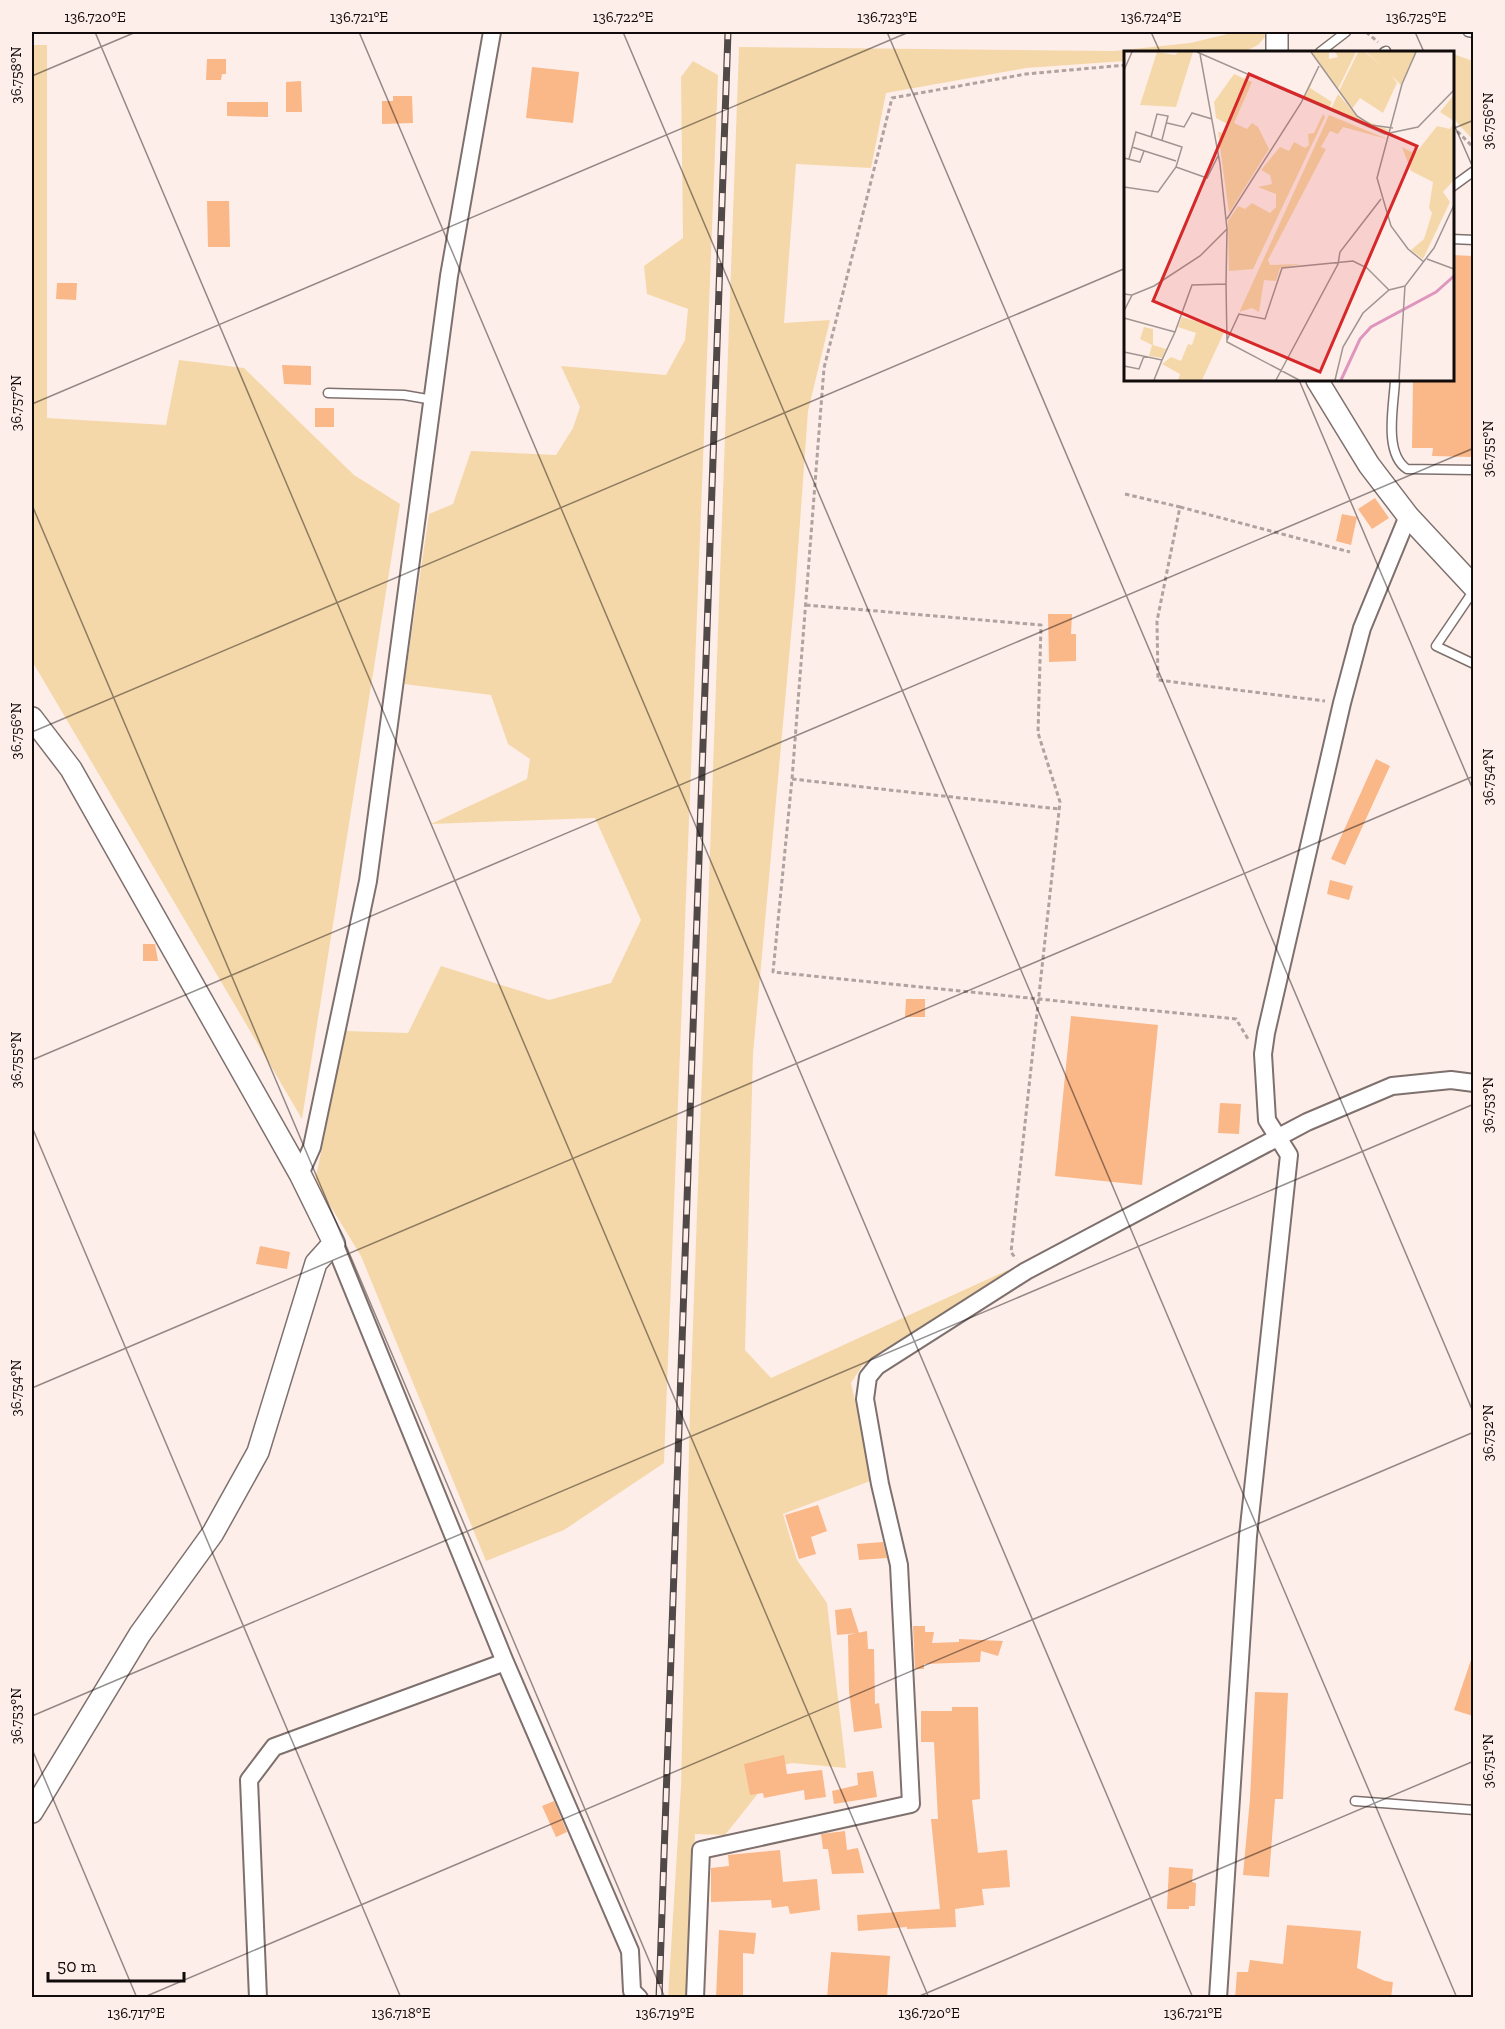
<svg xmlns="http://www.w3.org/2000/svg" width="1505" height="2029" font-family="'Zilla Slab',serif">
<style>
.green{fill:#f5d8a9}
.building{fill:#fab788}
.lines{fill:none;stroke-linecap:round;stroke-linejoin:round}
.service-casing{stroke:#7e706d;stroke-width:11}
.minor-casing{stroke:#7e706d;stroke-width:20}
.tertiary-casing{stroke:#7e706d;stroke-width:24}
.path{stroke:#afa29f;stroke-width:3;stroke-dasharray:4.5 3;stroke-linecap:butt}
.service{stroke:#fff;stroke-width:8}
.minor{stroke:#fff;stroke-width:16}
.tertiary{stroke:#fff;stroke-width:21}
.rail-casing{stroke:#514947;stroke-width:7}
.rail{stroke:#feeeea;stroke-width:4.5;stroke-dasharray:14;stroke-linecap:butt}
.ticks{fill:none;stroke:#110c0b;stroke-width:1.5;stroke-opacity:0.45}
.inset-river{fill:none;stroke:#de96be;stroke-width:3}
.inset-road{fill:none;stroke:#9f9491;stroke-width:1.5}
.view{fill:#d62828;fill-opacity:0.15;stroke:#d62828;stroke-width:3}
.inset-edge{fill:none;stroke:#110c0b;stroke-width:3}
.neatline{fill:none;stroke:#110c0b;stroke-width:2}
.ticks-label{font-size:15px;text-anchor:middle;fill:#110c0b}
</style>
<rect width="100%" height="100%" fill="#feeeea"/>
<!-- green -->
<path class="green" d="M1236,32H1264L1265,37L1258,45L1246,51L1126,52L1125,61L1026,68L886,93L871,168L796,164L784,323L830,320L808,411L795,592L753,1054L745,1350L771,1378L1008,1270L1003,1281L862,1366L851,1383L873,1480L783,1514L797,1560L827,1603L846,1768L792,1763L780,1766L725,1835L695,1834L689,1997L668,1998L681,1786L690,1407L739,47L1114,51L1190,43Z
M32,45H47V418L166,425L179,360L244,368L354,475L400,504L302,1119L32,661Z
M1453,54L1473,61V140L1453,118Z
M693,61L718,75L664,1463L564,1530L486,1561L361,1256L315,1181L346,1031L408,1033L441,966L549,1000L611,983L641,920L595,818L431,824L527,779L530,759L508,744L491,695L404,684L429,514L453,504L471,451L556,455L573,428L580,407L561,366L666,375L685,340L688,309L647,294L644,266L683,238L681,77Z"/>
<!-- building -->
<path class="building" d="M207,59H226V74H222L221,80H206Z
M532,67L579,72L573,123L526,118Z
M301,81L302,112H286V82Z
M393,96H412L413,123L382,124V101H393Z
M227,102H268V117L227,116Z
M207,201H229L230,247H208Z
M1452,255L1473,256V457L1432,456L1433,448H1412L1413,380H1452Z
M57,283H77L76,300L56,299Z
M282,365L311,366V385L284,384Z
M315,408H334V427H315Z
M1375,498L1389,518L1372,529L1358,509Z
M1342,514L1357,517L1351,545L1336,541Z
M1048,614H1072L1071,634H1076V661L1049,662Z
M1376,759L1390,766L1345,865L1331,859Z
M1330,880L1353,886L1349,900L1327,894Z
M143,944H155L158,961H143Z
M906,999H925V1017H905Z
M1071,1016L1158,1025L1142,1185L1055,1176Z
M1220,1103L1241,1104L1239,1134L1218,1133Z
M260,1246L290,1252L287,1269L256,1264Z
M818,1505L827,1531L811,1537L816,1554L799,1559L785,1515Z
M883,1542L887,1558L859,1560L857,1544Z
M851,1608L859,1633L837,1635L835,1610Z
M913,1626H925V1632H934L932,1643L959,1642V1639L1003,1641L998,1656L981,1651L980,1662L924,1664V1669H915Z
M867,1631L868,1649H874L875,1704L879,1703L882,1728L854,1732L849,1691L848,1635Z
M1471,1660L1473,1661V1716L1454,1710Z
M1255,1692L1288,1693L1283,1799H1275L1269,1877L1243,1875L1250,1799Z
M952,1707H978L980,1799L972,1800L978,1853L1007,1850L1010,1887L982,1889L984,1905L955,1909L956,1927L907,1929V1927L858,1931L857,1915L940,1909L931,1819H938L934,1742H921V1711H952Z
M784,1755L787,1774L822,1770L826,1797L805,1800L804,1790L764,1798L763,1793L750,1795L744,1764Z
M873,1771L877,1797L834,1804L832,1791L858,1785L857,1773Z
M554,1801L567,1832L556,1837L542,1806Z
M845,1831L847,1850L858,1848L864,1873L832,1874L828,1849H823L821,1834Z
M780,1850L783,1882L817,1879L820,1910L790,1914L788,1906L772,1908L771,1900L711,1902V1868L729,1866L728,1855Z
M1169,1867L1193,1869L1192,1882L1196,1883L1195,1906H1189V1909H1167Z
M1287,1925L1361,1931L1357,1968L1385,1981L1393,1982L1391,1998H1235L1237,1972H1248L1250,1960L1283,1964Z
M719,1930L756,1933L754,1954L743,1953V1997H716Z
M831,1952L890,1956L887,1998H827Z"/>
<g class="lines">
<!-- service casing -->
<g class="service-casing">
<path id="service" d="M1468,32L1474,33
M1320,52L1346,32
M1384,52L1386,51
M1452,187L1474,171
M1452,239L1474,240
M1395,380C1394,405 1383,453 1407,469L1474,470
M328,393L404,395L433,400
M1474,590L1436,646L1474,664
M1355,1801L1474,1810"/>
</g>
<!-- minor casing -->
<g class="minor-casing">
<path id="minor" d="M300,1174L312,1147L368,881L449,276L492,32
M334,1243L505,1662
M258,1998L249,1780L274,1747L505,1662L630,1951L632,1991L639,1998
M695,1998L701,1850L911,1804L899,1565L880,1484L865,1399L868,1377L877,1366L1026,1271L1307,1122L1392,1086L1451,1080L1474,1083
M1218,1998L1248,1536L1289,1155L1267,1120L1263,1054L1266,1033L1342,703L1362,628L1408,516"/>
</g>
<!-- tertiary casing -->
<g class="tertiary-casing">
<path id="tertiary" d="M1277,32V52
M1317,380L1369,465L1408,516L1474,587
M32,718L71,769L300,1174L334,1243L316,1263L258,1452L213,1533L140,1634L32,1812"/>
</g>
<!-- path -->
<path class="path" d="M1366,32L1378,42
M1126,65L1026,74L892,98L824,368L792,779L773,972L1236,1019L1248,1039
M1452,126L1474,148
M1125,494L1180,507L1157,621L1158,680L1325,701
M1180,507L1350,552
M806,605L1041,625L1038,733L1060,802L1011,1252L1016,1259
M792,779L1059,809"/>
<!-- service -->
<use href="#service" class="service"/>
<!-- minor -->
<use href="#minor" class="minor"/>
<!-- tertiary -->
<use href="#tertiary" class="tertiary"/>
<!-- rail casing -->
<g class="rail-casing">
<path id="rail" d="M659,1998L728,32"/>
</g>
<!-- rail -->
<use href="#rail" class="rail"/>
</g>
<!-- ticks -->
<path class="ticks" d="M95,32L929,1998M359,32L1193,1998M623,32L1457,1998M887,32L1474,1414M1151,32L1160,52M1415,32L1424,52M32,76L136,32M1452,120L1474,170M1452,129L1474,120M1299,380L1474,792M32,404L909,32M32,505L665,1998M32,732L1126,268M32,1060L1474,448M32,1127L401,1998M32,1388L1474,776M32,1716L1474,1104M32,1749L137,1998M142,1998L1474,1432M915,1998L1474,1761"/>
<!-- overview -->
<g transform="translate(1124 51)">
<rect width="330" height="330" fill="#feeeea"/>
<path d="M33,1L51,4L54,1H69L52,56L16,54ZM187,1H205V8L214,6L211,1H232L214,38ZM234,1H241L258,15L242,1H292L277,34L267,24L273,32L259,62L236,47L228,58L215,40ZM110,23L128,31L110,72L123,78L128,72L134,76L145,98L105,162L94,81L101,82L105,74L92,67L90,51ZM190,26L186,37L208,51L205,57L180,47ZM214,43L235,67L268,80L257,79L207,58ZM330,44V70L316,61ZM199,63L201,66L129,218L105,220L104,170L114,155L121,158L128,152L146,162L152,156V143L134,136L148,133L146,124L137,119L156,96L165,100L170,91L181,97L185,94L184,83L190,82ZM205,64L263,88L219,76L214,83L206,80L197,96L202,98L144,209L146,214L177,213L156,217L152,230L140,229L135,261L128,257L115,261L104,286ZM330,71V129L319,141L326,151L299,208L287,199L300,188L308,162L305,157L309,131L287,120L278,96L291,103L313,75L326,78ZM58,266L101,279L78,329H54L56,323L38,313L47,306L57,310L64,293L68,294L72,282L54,276ZM20,276L29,278V294L42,298L38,307L25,305L28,294L16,288Z" fill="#f5d8a9"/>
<path class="inset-river" d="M217,329L236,288L247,276L312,241L330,225"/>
<path class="inset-road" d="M73,1L261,83L294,76L330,39M187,1L233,65L247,74L269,77M292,1L278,33L253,127L267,175L284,198L300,211M0,19L8,1M43,72L60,76L68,62L88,68M27,86L33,63L44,65L38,89M8,96L52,110M0,107L16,111L20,100M52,116L83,127L94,105M0,136L34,141L52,116L58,96L12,81L5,108M103,168L177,52L195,15M303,208L330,218M102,233L103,178M0,243L8,244L0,260M8,244L30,235L76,205L103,178L96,113L76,3M0,267L51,281L38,309M51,281L68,234L102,233L103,291L175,329M103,289L115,263L141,268L158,217L229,210L243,217L265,239M0,301L38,309L30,329M0,315L15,318L20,305M152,329L214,213L216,201L257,148M211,329L219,296L239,262L265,239L281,235M275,329L281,235L310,197L330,154"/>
<path class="view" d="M125,23L293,95L196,321L29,250Z"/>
<rect width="330" height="330" class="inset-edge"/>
</g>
<!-- border -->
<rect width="1505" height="2029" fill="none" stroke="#feeeea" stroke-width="66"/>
<!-- scale -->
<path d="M48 1972v9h136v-9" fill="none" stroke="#110c0b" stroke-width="3"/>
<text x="57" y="1972" font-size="18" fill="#110c0b" stroke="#feeeea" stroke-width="4.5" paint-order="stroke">50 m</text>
<rect x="33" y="33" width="1439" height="1963" class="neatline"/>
<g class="ticks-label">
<text x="95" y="22">136.720°E</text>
<text x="359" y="22">136.721°E</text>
<text x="623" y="22">136.722°E</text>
<text x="887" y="22">136.723°E</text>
<text x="1151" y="22">136.724°E</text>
<text x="1416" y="22">136.725°E</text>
<text transform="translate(16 75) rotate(-90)" y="5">36.758°N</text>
<text transform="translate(1488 121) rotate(-90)" y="5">36.756°N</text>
<text transform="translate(16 403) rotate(-90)" y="5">36.757°N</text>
<text transform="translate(1488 449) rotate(-90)" y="5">36.755°N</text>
<text transform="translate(16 731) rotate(-90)" y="5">36.756°N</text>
<text transform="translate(1488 777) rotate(-90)" y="5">36.754°N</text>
<text transform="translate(16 1060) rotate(-90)" y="5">36.755°N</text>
<text transform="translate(1488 1105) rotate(-90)" y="5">36.753°N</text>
<text transform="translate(16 1388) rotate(-90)" y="5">36.754°N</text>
<text transform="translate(1488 1433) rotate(-90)" y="5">36.752°N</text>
<text transform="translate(16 1716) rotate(-90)" y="5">36.753°N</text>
<text transform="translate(1488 1761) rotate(-90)" y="5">36.751°N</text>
<text x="136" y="2018">136.717°E</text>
<text x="401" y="2018">136.718°E</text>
<text x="665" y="2018">136.719°E</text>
<text x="929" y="2018">136.720°E</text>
<text x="1193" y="2018">136.721°E</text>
</g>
</svg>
